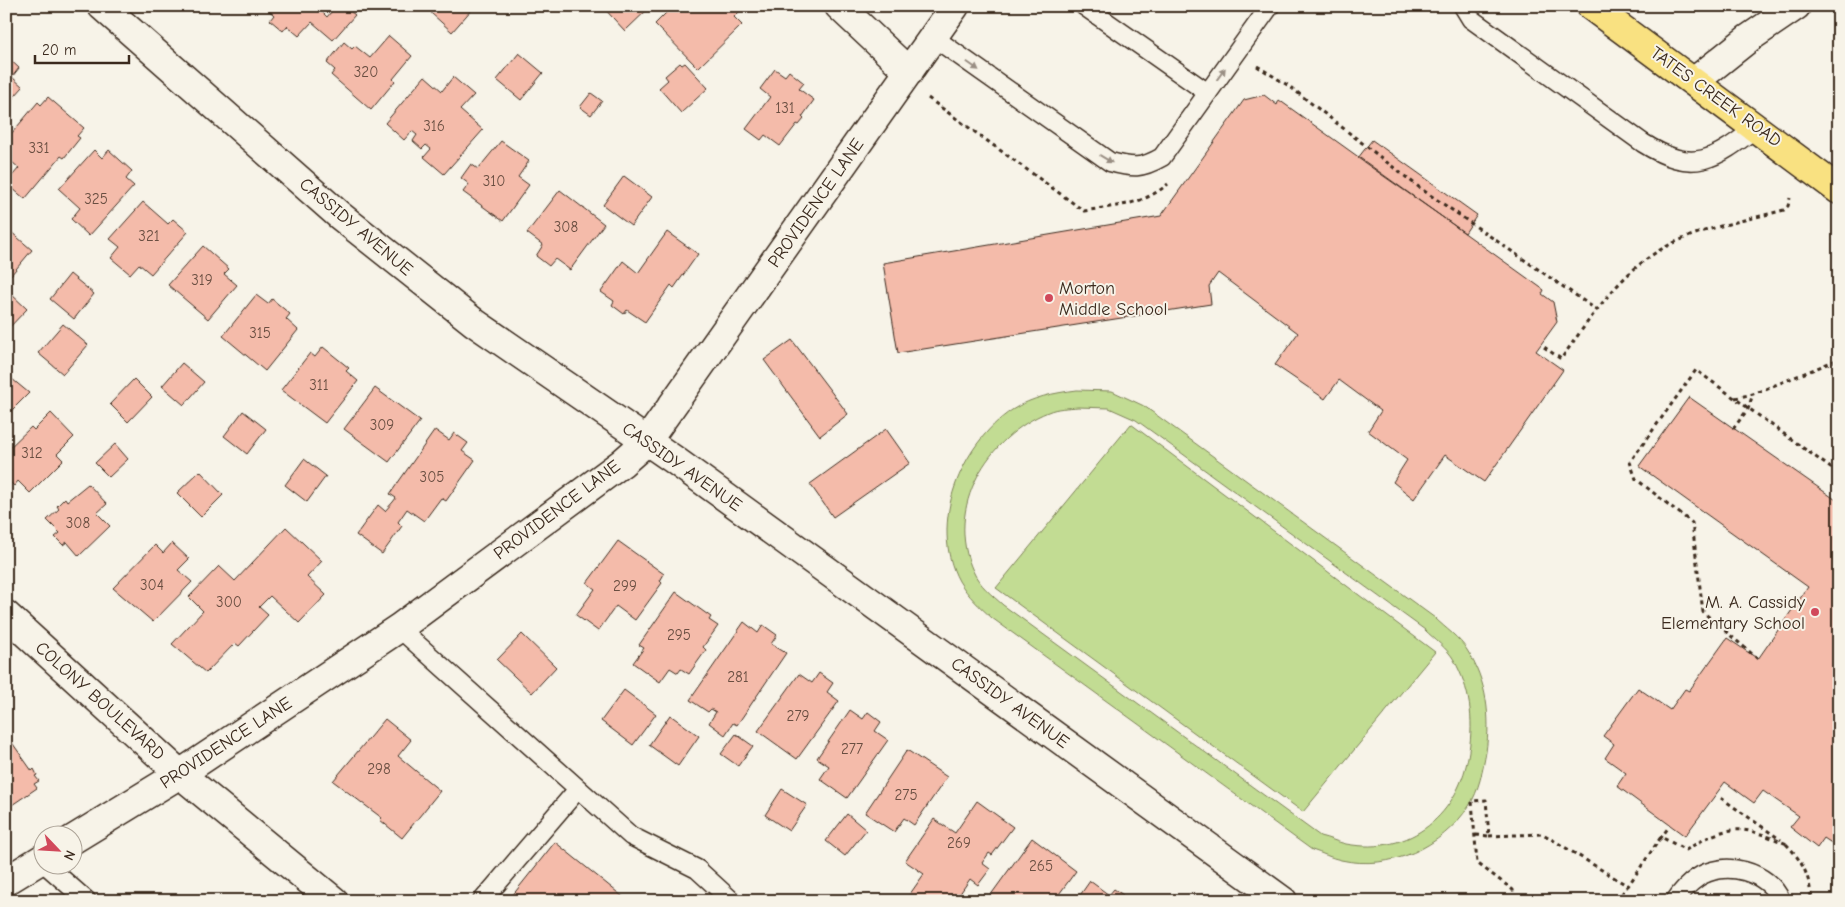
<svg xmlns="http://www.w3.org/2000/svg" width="1845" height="907" font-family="'Comic Neue',sans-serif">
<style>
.green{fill:#c2dc93;stroke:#7e8358;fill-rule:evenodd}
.building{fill:#f4bbaa;stroke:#3b2a1e}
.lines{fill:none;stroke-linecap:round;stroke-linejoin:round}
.lane-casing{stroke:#3b2a1e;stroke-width:21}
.street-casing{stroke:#3b2a1e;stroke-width:31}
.primary-casing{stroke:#3b2a1e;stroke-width:31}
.path{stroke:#3b2a1e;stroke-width:3;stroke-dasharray:4 4;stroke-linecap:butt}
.lane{stroke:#f7f3e8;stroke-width:18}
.street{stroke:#f7f3e8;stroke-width:28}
.primary{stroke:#f9e181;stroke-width:28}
.oneway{fill:#998e83}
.poi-dot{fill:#d1495b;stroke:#f7f3e8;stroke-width:2}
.labels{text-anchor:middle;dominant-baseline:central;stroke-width:4;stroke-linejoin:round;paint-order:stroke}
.number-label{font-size:15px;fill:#694e41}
.street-label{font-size:18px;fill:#3b2a1e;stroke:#f7f3e8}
.poi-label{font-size:18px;fill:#3b2a1e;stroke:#f7f3e8;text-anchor:start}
</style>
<rect width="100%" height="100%" fill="#f7f3e8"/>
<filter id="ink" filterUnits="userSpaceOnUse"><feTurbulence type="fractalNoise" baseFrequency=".02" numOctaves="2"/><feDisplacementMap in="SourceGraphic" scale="10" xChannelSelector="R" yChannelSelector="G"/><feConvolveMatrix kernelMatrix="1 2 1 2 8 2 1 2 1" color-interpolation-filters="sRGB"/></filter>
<g filter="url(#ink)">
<!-- green -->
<path class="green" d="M1077,390L1112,391L1144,406L1435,618C1445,628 1460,638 1467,650C1487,681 1491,717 1486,752C1483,769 1479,791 1469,806C1442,847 1391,871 1341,860C1331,858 1322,853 1312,850L992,618C980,607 968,596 959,581C928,524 961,444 1012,410C1032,397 1054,393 1077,390ZM1078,407L1109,408L1136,420L1425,630C1434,639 1448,649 1454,660C1470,689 1474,719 1469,751C1460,814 1411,856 1346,844C1337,842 1329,838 1320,836L1003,605C992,595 979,585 973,571C944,508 988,436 1048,412C1057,408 1068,408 1078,407Z
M1131,424L1435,652L1303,812L996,588Z"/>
<!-- building -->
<path class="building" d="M264,6H327L322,12L327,17L336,6H344L355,15L333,40L312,22L299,36L287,26L283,31L270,20L274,15Z
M437,6H471L473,8L452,32L431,13Z
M602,6H651L625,31Z
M673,6H735L740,11L734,17L742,25L698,68L655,24Z
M389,36L412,56L393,79L395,81L371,110L331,75L335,70L327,63L344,42L352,49L355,46L370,58Z
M519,53L543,73L521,100L497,80Z
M6,56L19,68L12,77L23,87L6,106Z
M680,63L682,65L685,63L708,88L681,113L659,88L668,80L665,76Z
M775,69L785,76L789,71L804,83L799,89L814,100L802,117L804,119L799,125L797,124L780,146L765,135L761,140L746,129L770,97L760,89Z
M425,76L442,91L453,77L474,95L460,110L483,130L444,174L424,157L431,149L426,145L422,149L413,141L417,135L412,131L404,140L385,123Z
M591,93L602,101L591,115L580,107Z
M1264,95L1277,105L1279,100L1544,290L1542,294L1553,302L1557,322L1536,351L1563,370L1484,482L1445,455L1414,499L1393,482L1407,460L1368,431L1381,411L1339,380L1325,399L1275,365L1298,333L1218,273L1209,286L1211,304L898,353L883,263L1161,216L1244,100Z
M48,97L84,128L77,136L80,138L64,158L61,156L25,199L6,183L19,168L6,157V140L38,102L41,105Z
M1372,140L1477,215L1465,233L1358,158Z
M501,141L529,161L518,177L529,185L503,221L463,192L469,184L461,178L471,164L478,169Z
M94,150L102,158L109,150L132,171L126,179L134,186L89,236L71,219L80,208L59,189Z
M624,176L652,197L631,226L603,205Z
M560,190L604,224L570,270L555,259L549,266L536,256L543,245L527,233Z
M143,202L168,224L173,219L188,232L151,274L139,264L130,274L111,258L120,247L110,239Z
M10,231L32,250L11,275L6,270V235Z
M667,232L698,254L674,288L671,285L645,322L627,310L624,314L612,305L614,301L601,292L623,261L638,273Z
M203,246L229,269L224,274L237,285L208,319L168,285Z
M70,274L94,294L74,319L50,299Z
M9,292L27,309L6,331V295Z
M256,295L268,304L272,299L290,314L286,319L298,330L265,371L223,336Z
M63,324L88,345L63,374L38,353Z
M792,340L848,414L820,436L764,360Z
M323,347L349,368L346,371L358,381L325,423L281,390L310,353L315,357Z
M182,363L204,382L184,405L162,386Z
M6,374L29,393L6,416Z
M134,379L152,397L128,422L110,404Z
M375,388L420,421L389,462L344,429Z
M1689,397L1839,502V848L1824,838L1817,848L1790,827L1799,816L1763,791L1754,803L1725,782L1685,836L1617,786L1626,773L1605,758L1614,744L1603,736L1638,688L1670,710L1685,689L1689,691L1727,638L1758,659L1808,587L1639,466Z
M243,411L266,429L247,454L224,436Z
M51,413L74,437L57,454L63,460L30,493L18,481L14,486L6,478V475L11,471L6,466V451L31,427L34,430Z
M886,429L910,463L833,517L810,484Z
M435,430L449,440L454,433L468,443L462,451L475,460L446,501L441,498L424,521L407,509L398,522L402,526L382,554L356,535L378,505L385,511L393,502L396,498L390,494Z
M115,444L128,459L109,477L95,463Z
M304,459L326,476L307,502L285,485Z
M200,471L223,495L201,517L177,493Z
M88,484L107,504L97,513L110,526L79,556L67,542L63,545L55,537L60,533L47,520L59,509L57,506L65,498L67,501Z
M286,527L322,561L307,577L326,595L299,623L270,596L259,607L268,615L239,646L235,643L206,673L172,644L203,611L189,597L219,566L235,581Z
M618,541L664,574L660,581L662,583L635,620L616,606L598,631L576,615L595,589L587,583Z
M172,543L189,559L178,570L192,582L153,622L113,588L155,545L163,553Z
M676,592L711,617L709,620L718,626L703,647L706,650L689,674L681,669L678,673L670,668L660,682L633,663L644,648L639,645Z
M744,622L758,633L763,625L777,635L771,644L786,653L737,725L733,723L725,735L709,723L716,712L711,709L708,712L690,700Z
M522,634L556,667L532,693L497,660Z
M819,673L833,683L827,692L839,701L797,759L758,731L799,674L812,683Z
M624,690L656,714L633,745L601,721Z
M850,710L863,719L868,712L881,722L875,731L888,740L847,798L820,779L829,766L817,758Z
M670,715L699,736L678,766L649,745Z
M385,719L411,740L398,756L440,791L402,838L380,820L382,818L333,781Z
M6,734L32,771L34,769L37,775L35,776L39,781L34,784L37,788L6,809Z
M736,734L753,746L738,766L721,754Z
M907,750L947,777L914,825L904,818L894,832L865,813Z
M782,789L807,805L789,831L765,815Z
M977,801L1013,827L992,855L989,853L982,863L990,869L978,885L970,879L955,901H905L924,874L905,861L934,819L955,833Z
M847,814L866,830L845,856L826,841Z
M1032,838L1076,871L1054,901H997L990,896Z
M555,842L628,901H508Z
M1090,881L1109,895L1114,889L1123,895L1119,901H1076Z"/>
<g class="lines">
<!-- lane casing -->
<g class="lane-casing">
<path id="lane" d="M1084,6L1208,93
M1463,6L1471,19L1643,143C1694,175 1714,160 1757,127
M933,37L1110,162C1133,168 1141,169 1162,157L1270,6
M399,628L631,836L697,869L732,901
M45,864L87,901
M482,901L578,789
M1675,901C1681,892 1688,884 1697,878C1724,859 1769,871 1781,901"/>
</g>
<!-- street casing -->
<g class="street-casing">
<path id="street" d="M102,6L339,215L475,323L673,459L1283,901
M839,6L909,72
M1695,81L1749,38L1796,6
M6,615L180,774L334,901
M72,840L180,774L399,628L622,463L647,441L955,6
M6,881L42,859"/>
</g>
<!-- primary casing -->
<g class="primary-casing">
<path id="primary" d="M1591,6L1839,190"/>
</g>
<!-- path -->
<path class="path" d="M1257,66L1289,86L1420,188L1597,310
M928,98L1084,211C1118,205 1141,206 1168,184
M1544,347L1561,359C1595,312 1628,259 1685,238C1717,225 1751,219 1784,210L1788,206L1790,198
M1735,398L1753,394L1839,359
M1733,429L1748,409L1753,394
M1758,659L1703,612L1692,523L1636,479L1630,462L1696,370L1839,474
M1721,798L1781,840
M1476,835L1489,836L1486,800L1472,801L1477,863L1513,890L1515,901
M1489,836L1543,834L1628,886L1661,837L1686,850C1729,823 1741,825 1787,844
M1660,839L1668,828
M1786,844C1802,860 1811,878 1811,901
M1617,901L1628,885"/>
<!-- lane -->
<use href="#lane" class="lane"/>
<!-- street -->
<use href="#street" class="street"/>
<!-- primary -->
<use href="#primary" class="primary"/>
</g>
<!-- one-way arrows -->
<defs><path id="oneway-solid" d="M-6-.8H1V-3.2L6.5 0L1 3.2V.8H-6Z" transform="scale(1.25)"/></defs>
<g class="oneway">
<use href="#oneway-solid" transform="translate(973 66) rotate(35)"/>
<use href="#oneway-solid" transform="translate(1221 74) rotate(-54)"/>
<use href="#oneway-solid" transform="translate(1106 159) rotate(31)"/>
</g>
</g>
<!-- markers -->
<g class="poi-dot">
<circle cx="1049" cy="298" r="5"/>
<circle cx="1815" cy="612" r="5"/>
</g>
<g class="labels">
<!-- number labels -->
<g class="number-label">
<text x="366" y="72">320</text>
<text x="785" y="108">131</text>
<text x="434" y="126">316</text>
<text x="39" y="148">331</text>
<text x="494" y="181">310</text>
<text x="96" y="199">325</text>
<text x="566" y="227">308</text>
<text x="149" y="236">321</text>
<text x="202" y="280">319</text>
<text x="260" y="333">315</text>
<text x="319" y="385">311</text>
<text x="382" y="425">309</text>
<text x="32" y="453">312</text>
<text x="432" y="477">305</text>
<text x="78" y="523">308</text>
<text x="152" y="585">304</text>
<text x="625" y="586">299</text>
<text x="229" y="602">300</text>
<text x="679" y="635">295</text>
<text x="738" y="677">281</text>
<text x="798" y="716">279</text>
<text x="852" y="749">277</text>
<text x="379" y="769">298</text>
<text x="906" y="795">275</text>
<text x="959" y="843">269</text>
<text x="1041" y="866">265</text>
</g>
<!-- street labels -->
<g class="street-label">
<text transform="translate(1716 97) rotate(36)">TATES CREEK ROAD</text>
<text transform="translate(816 203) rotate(-55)">PROVIDENCE LANE</text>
<text transform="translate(356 227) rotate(40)">CASSIDY AVENUE</text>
<text transform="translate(682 467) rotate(35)">CASSIDY AVENUE</text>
<text transform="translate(557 510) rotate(-37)">PROVIDENCE LANE</text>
<text transform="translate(100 701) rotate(42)">COLONY BOULEVARD</text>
<text transform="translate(1010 703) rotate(36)">CASSIDY AVENUE</text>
<text transform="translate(226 743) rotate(-33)">PROVIDENCE LANE</text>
</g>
<!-- poi labels -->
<g class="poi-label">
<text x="1059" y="288">Morton<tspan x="1059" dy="21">Middle School</tspan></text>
<text x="1805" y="602" text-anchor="end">M. A. Cassidy<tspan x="1805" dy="21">Elementary School</tspan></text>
</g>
</g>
<!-- margin -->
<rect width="1845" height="907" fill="none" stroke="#f7f3e8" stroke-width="25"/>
<rect x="12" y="12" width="1820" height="882" fill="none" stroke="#3b2a1e" stroke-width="2" filter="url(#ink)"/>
<!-- north arrow -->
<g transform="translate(58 850) rotate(115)"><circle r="24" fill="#f7f3e8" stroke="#aca397"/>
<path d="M0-4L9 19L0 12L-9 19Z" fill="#d1495b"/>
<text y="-8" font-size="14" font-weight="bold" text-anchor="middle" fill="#3b2a1e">N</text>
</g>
<!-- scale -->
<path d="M35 55v8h94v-8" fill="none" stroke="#3b2a1e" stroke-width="2.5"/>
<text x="42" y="55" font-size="15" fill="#3b2a1e" stroke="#f7f3e8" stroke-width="4" paint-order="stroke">20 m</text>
</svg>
